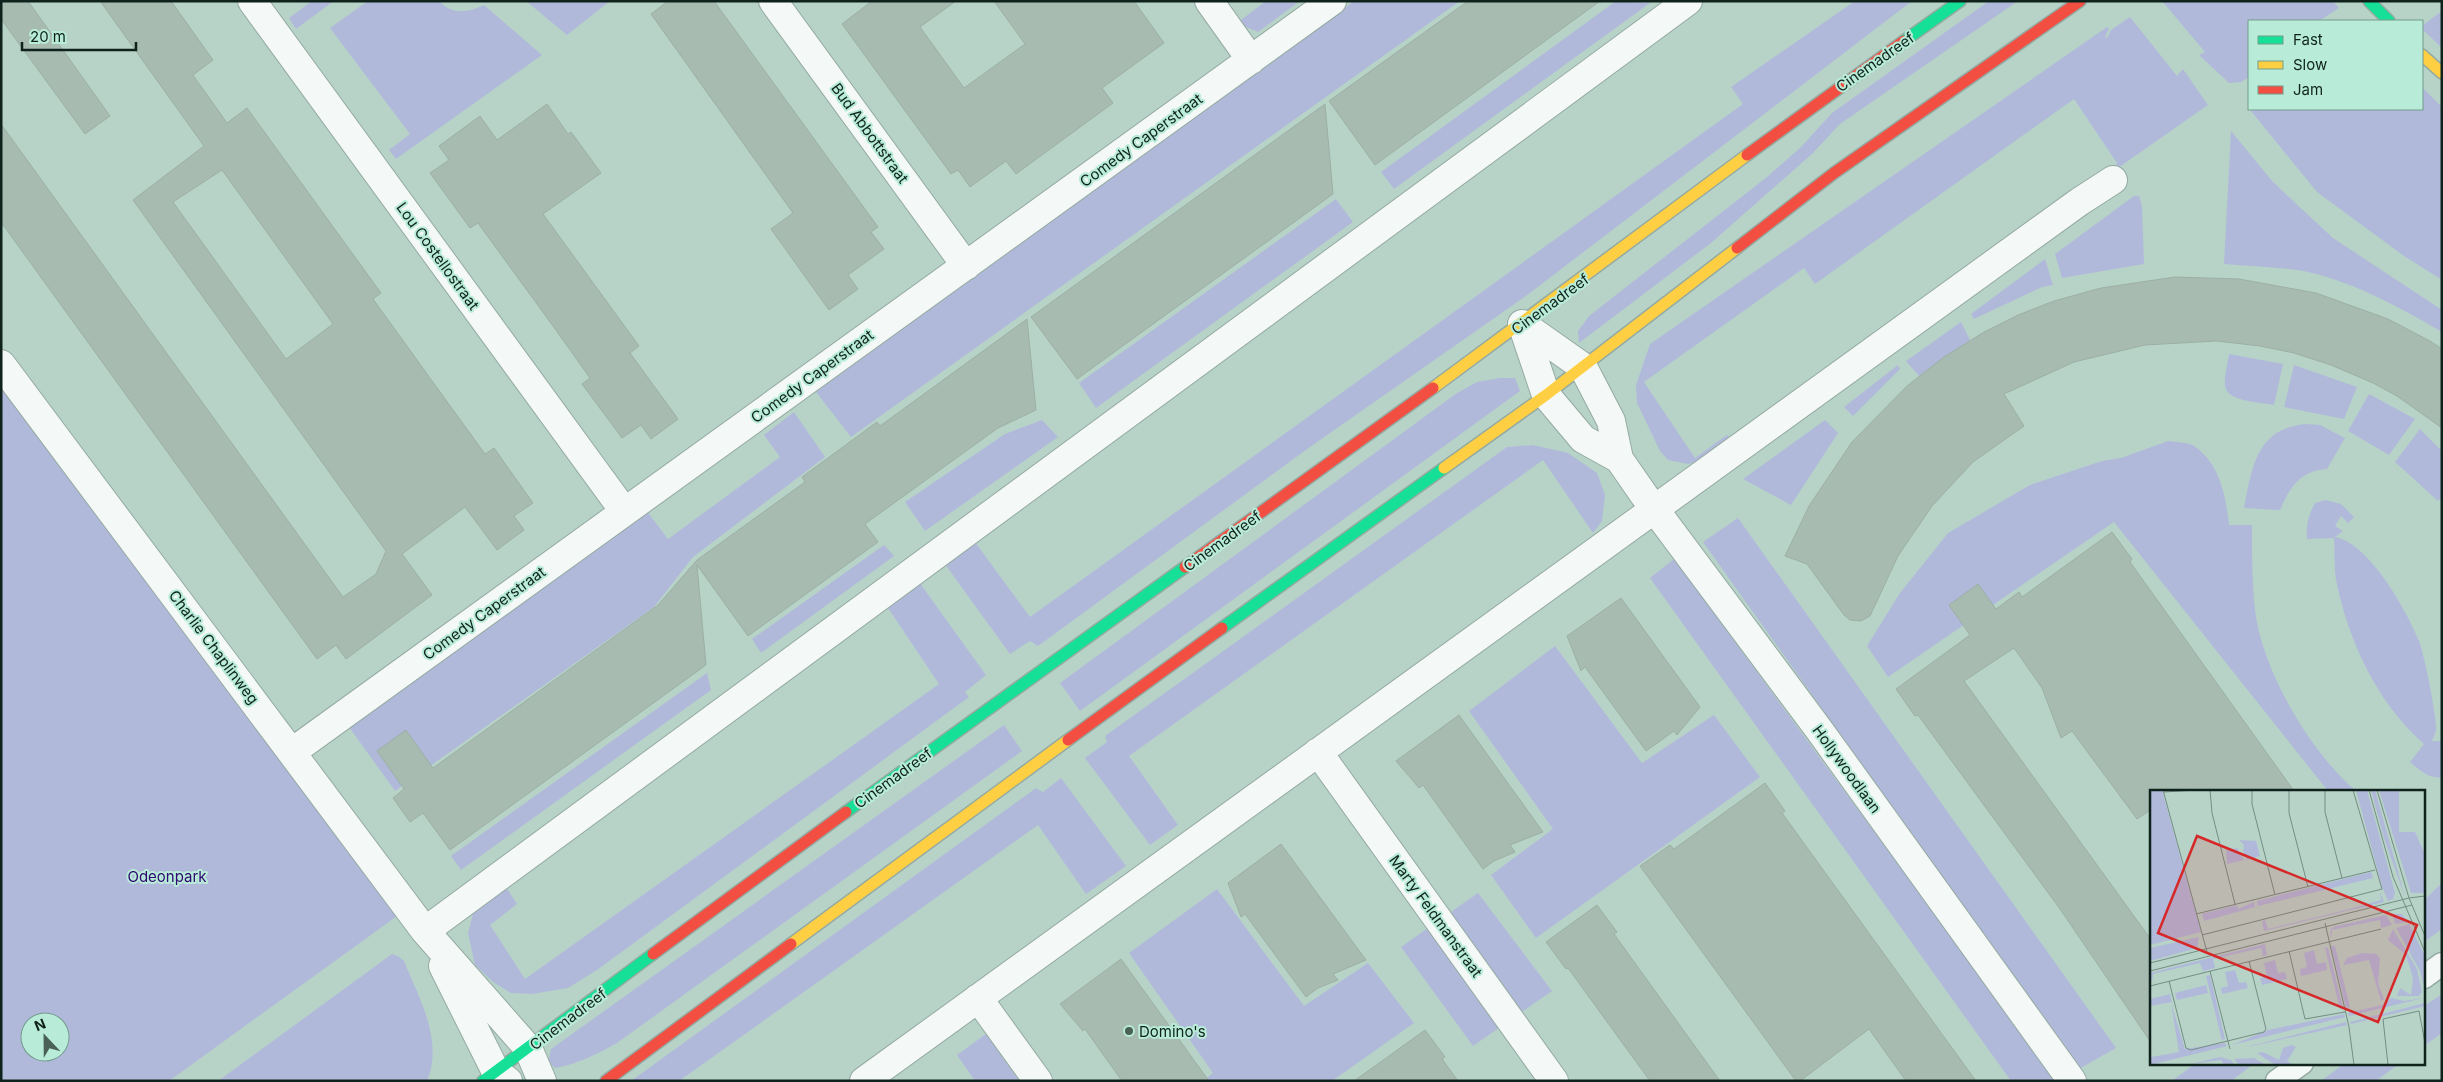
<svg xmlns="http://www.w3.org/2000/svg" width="2443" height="1082" font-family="Inter,sans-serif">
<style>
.green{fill:#b1b9da;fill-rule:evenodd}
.building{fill:#a7bbb0;stroke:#9cafa5;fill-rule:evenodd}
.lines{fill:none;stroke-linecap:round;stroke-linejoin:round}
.lane-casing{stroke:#94aaa2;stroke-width:25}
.street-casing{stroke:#94aaa2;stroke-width:30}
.fast-casing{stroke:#94aaa2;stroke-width:14}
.slow-casing{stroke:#94aaa2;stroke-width:14}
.jam-casing{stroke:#94aaa2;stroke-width:14}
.lane{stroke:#f4f8f7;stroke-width:22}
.street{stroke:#f4f8f7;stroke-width:28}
.fast{stroke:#16e098;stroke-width:11}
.slow{stroke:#ffcf43;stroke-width:11}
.jam{stroke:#f24e42;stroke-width:11}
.poi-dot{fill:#4a6158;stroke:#b8ecd8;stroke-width:2}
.labels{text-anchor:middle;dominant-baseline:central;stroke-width:4;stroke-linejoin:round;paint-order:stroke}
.street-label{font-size:15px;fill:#0f231c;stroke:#b8ecd8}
.park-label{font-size:15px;fill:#300871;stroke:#b8ecd8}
.poi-label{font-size:15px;fill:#0f231c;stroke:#b8ecd8;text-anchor:start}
.inset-road{fill:none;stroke:#748d83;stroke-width:1}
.view{fill:#d62828;fill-opacity:0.15;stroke:#d62828;stroke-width:2.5}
.inset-edge{fill:none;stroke:#0f231c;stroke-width:2.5}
</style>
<rect width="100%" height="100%" fill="#b7d3c8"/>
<!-- green -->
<path class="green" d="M312,1H334L296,29L289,18Z
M368,1H439C452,15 468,13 484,5L542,55L396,159L389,150L410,134L330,28Z
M526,1H610L567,35Z
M1266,1H1300L1258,32L1237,23Z
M1354,1H1460L851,437L816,392Z
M1616,1L1650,3L1394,189L1381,172Z
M1855,1H1912L1526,296L1310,447L1038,646L1030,641L1010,654L944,563L975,542L1030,617L1743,104L1731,87Z
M1989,1H2018L1840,124L1813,153L1711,243L1579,343L1578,331L1589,316L1767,177L1800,148L1832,113Z
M2162,1H2333L2339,8L2319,21H2249V77L2241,82L2229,83L2199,55L2205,52Z
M2439,13L2442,15V48L2422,29V26Z
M2130,17L2177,76L2183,69L2208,105L2115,170L2117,163L2074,99L1815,284L1804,268L1644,382L1695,458L1727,435L1731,439L1699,461L1688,464L1668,460L1660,451L1637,403L1636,385L1650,344L2107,27L2109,29L2105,37L2107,38L2111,30Z
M2422,87L2442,107V280L2404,256L2317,192L2251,111L2254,109H2422Z
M2231,131L2273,182L2333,238L2442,310V332C2402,308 2344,277 2297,270C2273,267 2249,266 2224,264Z
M2134,196H2139L2142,206L2144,264L2062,278L2055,254Z
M1336,199L1353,222L1096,408L1079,383Z
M2045,259L2053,285L2042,287L1974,319L1971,314Z
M1961,322L1970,340L1919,376L1906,361Z
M2229,354L2283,364L2274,405C2261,402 2227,402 2225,386C2224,376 2228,363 2229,354Z
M1898,365L1900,369L1853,416L1844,407Z
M2294,365L2357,387L2344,419L2284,407Z
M1500,378H1515L1520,391L1080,711L1060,683L1457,393L1477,382Z
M1,381L404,911L169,1081H1ZM30,1022H60V1052H30Z
M2369,394L2415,419L2389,455L2348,431Z
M794,412L825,457L693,557L654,607L395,791L349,727L646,510L668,539L780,457L764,435Z
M1042,420L1058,437L925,531L905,502L1005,434Z
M1825,420L1838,433L1791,505L1743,479Z
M2305,424L2320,425L2345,438L2327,469C2300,471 2290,487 2280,510L2244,508C2252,468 2256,429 2305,424Z
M2420,429L2442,451V497L2438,501L2395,462Z
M2168,441C2176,442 2188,442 2194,446C2220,463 2226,497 2229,525H2252C2252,553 2252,582 2255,610C2262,670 2310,752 2356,791H2328L2114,522L1888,677L1867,646L1900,593L1948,533L2030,485L2102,461L2121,458Z
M1533,445L1568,453L1597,473L1605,495L1602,521L1593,533L1543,460L1129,756L1178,825L1150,845L1085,758L1107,742L1105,736L1507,447Z
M2326,500L2341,504L2354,517L2348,523L2341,516L2335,526L2343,531L2335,537C2369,543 2407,611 2419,641C2424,653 2437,718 2436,730C2435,734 2433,738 2432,741H2442V777C2430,780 2418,769 2410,762L2424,744C2377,703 2348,640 2336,580C2334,566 2335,551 2334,538L2307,539C2306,525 2308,516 2315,503Z
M1738,518L2116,1048L2079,1069L1703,542Z
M884,545L894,556L761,653L752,639Z
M1674,559L2057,1081H2011L1650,578Z
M919,582L986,675L965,692L969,697L597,970L568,988L532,994L511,993L493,982L475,965L468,933L475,906L502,881L517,904L490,925L525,979L939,684L886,605Z
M1555,646L1642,763L1714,715L1760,777L1536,938L1491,875L1553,829L1469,711Z
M707,673L711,690L461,870L451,856Z
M1004,725L1022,751L617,1043C596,1055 579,1063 556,1068L548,1063L551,1049Z
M1061,778L1126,866L1086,894L1038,825L679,1081H631L1036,788L1043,792Z
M2442,883V929L2424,942V900Z
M1217,889L1304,1006L1368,963L1414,1023L1332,1081H1203L1213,1073L1129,953Z
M1478,893L1552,991L1473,1046L1401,947Z
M392,954L398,956L404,961C419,998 444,1041 427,1081H218Z
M2442,994V1033L2424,1046V1006Z
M986,1034L1019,1081H975L957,1055Z
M2196,1063H2255L2231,1081H2172Z
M2345,1063H2400L2376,1081H2321Z"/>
<!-- building -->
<path class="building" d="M1,1H28L110,116L85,134L1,19Z
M100,1H171L213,60L193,75L227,123L247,108L381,293L373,299L448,403L485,454L494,448L533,503L514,516L524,530L497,550L465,507L402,554L432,595L346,659L336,645L317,659L1,222V124L343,597L376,574L386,551L133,200L204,146ZM222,170L333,324L286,359L173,202Z
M668,1H714L878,227L871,232L884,249L848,275L858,289L829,310L771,229L793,213L651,14Z
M872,1H956L920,27L964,88L1025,44L994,1H1134L1164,43L1102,88L1113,103L1016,174L1006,161L970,187L958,170L951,174L842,24Z
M1468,1H1600L1375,165L1329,101Z
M547,104L568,134L571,132L601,173L543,214L639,346L630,353L678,419L651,439L641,425L622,438L582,384L590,378L553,326L478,223L470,228L430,173L449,160L439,146L480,116L497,140Z
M1325,104L1333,194L1077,379L1031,317Z
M2175,277L2239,279L2316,293L2388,319L2430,341L2442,349V428L2397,396L2373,383L2331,365L2294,353L2260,346L2217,341L2145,345L2074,362L2004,394L2024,426L1973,462L1932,506L1898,556L1870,616L1861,621L1850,620L1844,615L1807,564L1785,556L1809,506L1852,442L1907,386L1944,357L1984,332L2018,315L2054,301L2101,288Z
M1027,319L1036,410L998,428L865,524L878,542L748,636L697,565L706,665L450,850L423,813L410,822L393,798L404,789L377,751L406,730L433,768L658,605L697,560L805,482L802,477L877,422L880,426Z
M2112,532L2132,559L2130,562L2294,791H2152V809L2137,819L2072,731L2061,738L2042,688L2014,648L1964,681L2152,941V1044L2060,909L1918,715L1915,716L1896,689L1970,635L1949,605L1978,584L1996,609L2019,592L2022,597Z
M1621,598L1700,707L1677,735L1674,731L1646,751L1585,667L1581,671L1567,636Z
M1459,715L1543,832L1510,845L1515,852L1494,861L1483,869L1423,785L1419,788L1396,761Z
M1765,783L1785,811L1782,813L1976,1081H1906L1869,1029L1800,1081H1796L1640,866L1670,845L1674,849Z
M1281,844L1366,960L1333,974L1338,980L1318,988L1306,997L1245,914L1241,917L1228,883Z
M1597,905L1617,932L1614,934L1720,1081H1650L1568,968L1566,969L1546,942Z
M1121,959L1209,1081H1122L1085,1029L1083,1031L1060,1004Z
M1425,1030L1445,1057L1442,1059L1458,1081H1354Z"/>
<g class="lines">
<!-- lane casing -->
<g class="lane-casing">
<path id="lane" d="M2424,977L2442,964
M2277,1081L2302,1063"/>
</g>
<!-- street casing -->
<g class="street-casing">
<path id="street" d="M252,1L624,511
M773,1L966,266
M1209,1L1251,60
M1522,324L1583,367L1611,421L1619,459L1644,495L1820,731L2072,1081
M1522,324L1546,395L1583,439L1619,459
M1,364L425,931L528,1048L542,1081
M292,752L1332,1
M1318,752L1554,1081
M425,931L1688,1
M443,966L496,1072L508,1081
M978,998L1038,1081
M864,1081L2079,202L2113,180"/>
</g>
<!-- fast casing -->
<g class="fast-casing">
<path id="fast" d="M2369,1L2389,21
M1904,41L1960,1
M1222,628L1444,468
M846,812L1185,567
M483,1081L653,954"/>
</g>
<!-- slow casing -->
<g class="slow-casing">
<path id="slow" d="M2422,55L2442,73
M1433,388L1747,155
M1444,468L1546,395L1737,248
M791,944L1068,740"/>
</g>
<!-- jam casing -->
<g class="jam-casing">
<path id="jam" d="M1747,155L1904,41
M1737,248L1834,173L2080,1
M1185,567L1433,388
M1068,740L1222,628
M653,954L846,812
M606,1081L791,944"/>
</g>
<!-- lane -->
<use href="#lane" class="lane"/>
<!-- street -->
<use href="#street" class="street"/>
<!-- fast -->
<use href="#fast" class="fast"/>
<!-- slow -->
<use href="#slow" class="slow"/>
<!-- jam -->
<use href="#jam" class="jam"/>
</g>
<!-- markers -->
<circle class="poi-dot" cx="1129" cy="1031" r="5"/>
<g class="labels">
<!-- street labels -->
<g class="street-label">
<text transform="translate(1875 62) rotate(-35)">Cinemadreef</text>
<text transform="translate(870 133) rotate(54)">Bud Abbottstraat</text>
<text transform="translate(1141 140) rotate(-36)">Comedy Caperstraat</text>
<text transform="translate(438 256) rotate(54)">Lou Costellostraat</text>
<text transform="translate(1550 304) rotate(-36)">Cinemadreef</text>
<text transform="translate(812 376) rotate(-36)">Comedy Caperstraat</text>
<text transform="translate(1222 541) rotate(-36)">Cinemadreef</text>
<text transform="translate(484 613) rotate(-36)">Comedy Caperstraat</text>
<text transform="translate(214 647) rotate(53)">Charlie Chaplinweg</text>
<text transform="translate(1847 769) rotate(54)">Hollywoodlaan</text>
<text transform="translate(893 778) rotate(-36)">Cinemadreef</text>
<text transform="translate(1436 916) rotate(54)">Marty Feldmanstraat</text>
<text transform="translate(568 1019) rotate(-37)">Cinemadreef</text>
</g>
<!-- park labels -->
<g class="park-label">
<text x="167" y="876">Odeonpark</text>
</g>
<!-- poi labels -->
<g class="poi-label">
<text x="1139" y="1031">Domino's</text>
</g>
</g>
<!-- overview -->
<g transform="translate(2150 790)">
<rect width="275" height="275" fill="#b7d3c8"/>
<path d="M0,0H12L51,142L0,155ZM206,0H217L245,103L243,109L238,111L232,97ZM221,0H225L255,107L234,48ZM229,0H249V42H265L275,64V103H261ZM89,50L106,51L110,66L97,70L93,61L94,55ZM87,58L94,70L77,74L76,60ZM221,82L223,88L108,116L107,111ZM230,102L234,112L114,141L112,131L115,130L118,139L200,119L231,110ZM104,112L105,117L54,131L52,124L87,115L88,119ZM242,124H252L258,132L245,134ZM236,125L242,135L231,138L230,130L200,136L182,140L181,148L180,142L183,137ZM259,134L275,166V201L270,181L246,138ZM243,139L267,179L272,202L269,206H247L250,198L261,205L263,188L256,165L238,150ZM49,147L47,158L0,171V158ZM115,154L117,165L113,166L111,158L63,169L65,178L53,181L50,173L3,184L2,193L0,183ZM181,156H185L200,217L196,218ZM178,157L193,218L190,219L175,158ZM164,160L167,174L176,172L177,180L151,186L150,179L157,177L154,163ZM212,163L226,164L230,168L228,194L234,209L231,211L219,170L193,175L197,168ZM125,170L128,183L135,182L137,189L112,195L110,188L117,186L114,173ZM85,180L89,193L96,192L98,198L72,204L71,198L78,196L75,182ZM60,185L75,249L72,250L56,186ZM56,195L58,203L27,210L25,203ZM20,204L22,212L0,216V209ZM241,208L254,211L274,208L199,226L198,223L232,215ZM21,213L35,259L75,253L77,256L0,275L1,267L29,262ZM275,213V216L201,234L200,232ZM194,224L195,227L82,255L118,240ZM196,232L197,235L98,257L100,256ZM142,255L146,257L137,271L143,275H125L107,263L113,262L129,270L133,258ZM70,267L81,270L85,275H74L71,270L37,275ZM104,268L116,275H89L84,269Z" fill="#b1b9da"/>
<path class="inset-road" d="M13,0L57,162M60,0L62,23L85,114M102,0V14L125,105M139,0V23L158,97M175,0V22L192,88M219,0L243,87L275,162M227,0L259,108L275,146M14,2L46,0M259,108L275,106M46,124L225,80M175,133L199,237L204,275M52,145L232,99L203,0M139,161L155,229L195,222M0,173L259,108M0,181L262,115M60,181L80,259M19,191L36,258L41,260L114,242L116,239L99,171M0,196L231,139M238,275L233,229L269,221L275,253"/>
<path class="view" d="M47,46L267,135L228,232L8,143Z"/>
<rect width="275" height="275" class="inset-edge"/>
</g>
<!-- border -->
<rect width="2443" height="1082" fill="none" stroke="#0f231c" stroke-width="5"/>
<!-- legend -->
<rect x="2248" y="20" width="175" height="90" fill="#b8ecd8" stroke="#749c8d"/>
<rect x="2258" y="36" width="25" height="8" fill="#16e098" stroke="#749c8d"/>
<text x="2293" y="45" font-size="15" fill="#0f231c">Fast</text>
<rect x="2258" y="61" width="25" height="8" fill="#ffcf43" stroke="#749c8d"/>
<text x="2293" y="70" font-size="15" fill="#0f231c">Slow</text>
<rect x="2258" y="86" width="25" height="8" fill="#f24e42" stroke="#749c8d"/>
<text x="2293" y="95" font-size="15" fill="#0f231c">Jam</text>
<!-- north arrow -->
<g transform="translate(45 1037) rotate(338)"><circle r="24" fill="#b8ecd8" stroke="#749c8d"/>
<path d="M0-4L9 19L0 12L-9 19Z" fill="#4a6158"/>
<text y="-8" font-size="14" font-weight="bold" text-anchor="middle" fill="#0f231c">N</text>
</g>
<!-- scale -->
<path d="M22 42v8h114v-8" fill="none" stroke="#0f231c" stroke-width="2.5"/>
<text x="30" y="42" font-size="15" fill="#0f231c" stroke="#b8ecd8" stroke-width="4" paint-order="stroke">20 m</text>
</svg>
